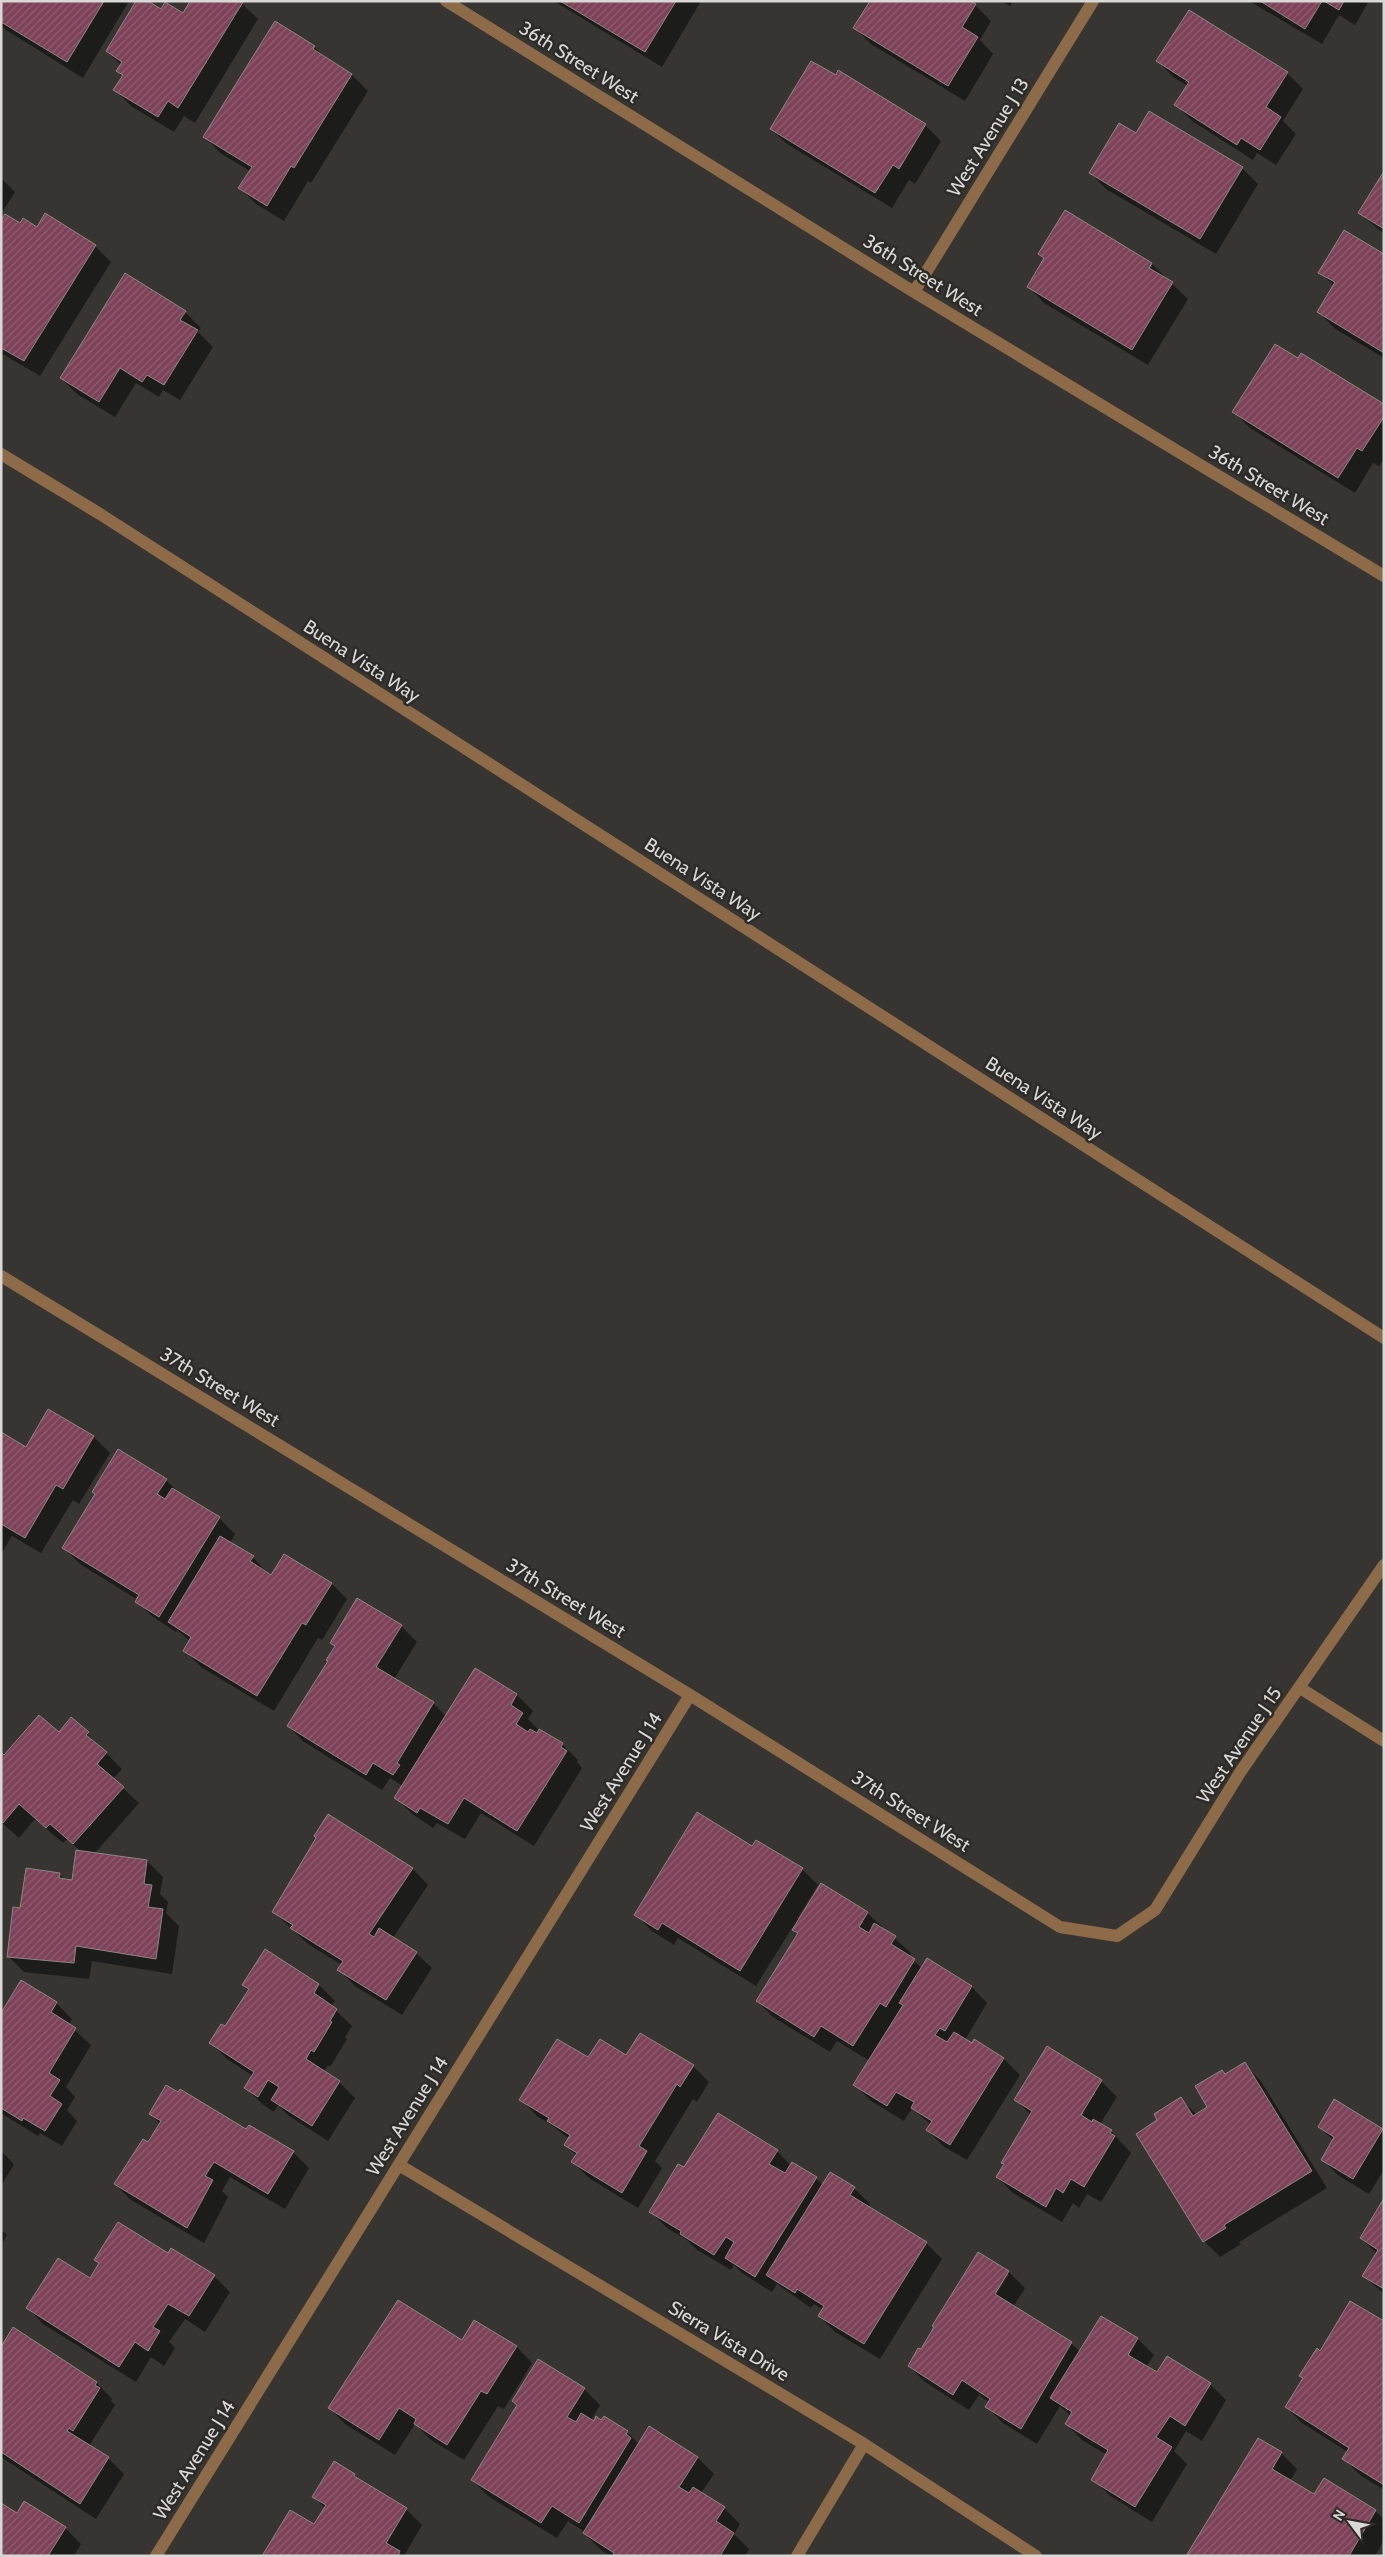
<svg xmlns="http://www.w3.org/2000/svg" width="1385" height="2557" font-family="Cabin,sans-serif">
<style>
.shadow{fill:#0007;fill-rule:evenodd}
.building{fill:url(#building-hatch);stroke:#8b8687}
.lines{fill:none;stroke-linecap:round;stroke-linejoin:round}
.minor{stroke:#8d6b49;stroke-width:12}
.labels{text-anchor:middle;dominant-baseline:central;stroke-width:5;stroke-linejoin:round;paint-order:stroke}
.street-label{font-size:19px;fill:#d8d8d6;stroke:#2c2b27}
</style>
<defs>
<pattern id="building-hatch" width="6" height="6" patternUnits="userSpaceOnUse" patternTransform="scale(1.25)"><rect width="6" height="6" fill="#7d4258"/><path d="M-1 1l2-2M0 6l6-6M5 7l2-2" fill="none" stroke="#8f5d6f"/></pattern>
</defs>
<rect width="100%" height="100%" fill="#363531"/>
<!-- shadow -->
<path class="shadow" d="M1,1H129L83,78L6,30L1,25Z
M192,1H239L258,19L195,123L184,116L174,132L131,106L115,90L124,76L118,70L121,65L107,51L161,11L184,15Z
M554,1H701L662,67Z
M1002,1H1013L1010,6Z
M1249,1H1369L1355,25L1339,15L1322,44Z
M975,5L991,21L980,40L993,54L965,101L871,44L855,28Z
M1189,11L1287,73L1303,89L1283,121L1296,134L1276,165L1257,153L1253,160L1192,121L1176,105L1188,86L1173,77L1158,61Z
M314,47L327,59L352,75L368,91L311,183L308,181L284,221L256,204L240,188L250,171L220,153L205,137Z
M1149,113L1242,168L1258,184L1216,254L1106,189L1090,173L1136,135Z
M925,125L941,141L915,184L909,180L892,208L787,144L771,129Z
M1384,173V234L1359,213Z
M1,178L15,192L1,214Z
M1,222L20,225L95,246L111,262L40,376L1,353Z
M1039,254L1152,264L1188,299L1148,365L1044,303L1029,287L1045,260Z
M1384,256V358L1334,328L1319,312L1334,286L1320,272Z
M185,312L201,328L198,332L213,347L180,400L163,390L159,397L136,383L115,417L77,394L61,378Z
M1384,406V459L1379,466L1373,463L1355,493L1250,428L1234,412Z
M49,1411L94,1437L110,1453L79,1504L73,1500L41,1553L12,1536L1,1554V1434L26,1448Z
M166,1480L182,1496L219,1518L235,1534L230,1543L253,1557L268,1574L331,1583L347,1599L322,1640L318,1638L274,1711L201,1667L185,1651L190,1641L177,1630L176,1632L153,1617L137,1602L138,1600L80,1564L64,1548Z
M401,1626L417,1642L394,1679L433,1703L446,1716L475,1669L517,1695L533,1711L528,1719L539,1730L562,1744L578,1760L577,1762L582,1768L534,1846L481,1813L465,1839L437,1823L433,1828L412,1814L396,1798L403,1786L390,1778L382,1790L304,1742L288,1726L329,1661L336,1647L332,1643Z
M72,1719L122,1769L113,1779L139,1803L94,1854L147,1861L163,1877L160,1894L168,1902L166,1913L179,1926L172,1974L92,1961L89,1979L24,1972L8,1956L21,1909L59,1874L65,1880L73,1881L83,1853L67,1839L63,1843L35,1819L19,1838L1,1822V1754L4,1756L59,1734Z
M328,1816L413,1869L428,1885L393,1938L416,1953L432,1968L402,2015L355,1986L339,1970L342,1965L308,1944L274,1912L318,1838Z
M752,1848L802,1869L818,1885L797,1919L867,1913L911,1953L909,1957L922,1968L927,1960L972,1987L987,2003L965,2040L973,2045L975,2041L1004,2059L1020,2075L967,2160L943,2146L927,2130L931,2125L912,2108L904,2121L871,2101L855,2085L870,2061L837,2041L830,2052L773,2017L757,2001L799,1935L792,1928L756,1986L678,1938L674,1945L652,1931L636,1915Z
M266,1951L319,1985L335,2001L331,2006L352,2026L345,2037L347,2039L330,2067L328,2065L324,2071L339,2082L355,2098L328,2141L289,2116L278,2105L274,2112L262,2104L246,2088L253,2076L227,2059L211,2043L225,2028L249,1991L244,1985Z
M56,2003L72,2019L69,2025L91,2045L66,2087L75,2097L67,2110L77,2121L62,2146L40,2133L38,2136L1,2113V2016Z
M627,2057L693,2066L709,2082L697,2102L693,2099L655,2161L662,2168L638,2208L589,2178L573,2162L577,2156L565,2144L569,2139L553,2126L537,2116L521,2100L588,2059Z
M1244,2064L1260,2080L1327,2188L1239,2242L1241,2244L1220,2257L1204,2241L1159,2120L1181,2099L1197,2115L1209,2107L1226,2075Z
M1101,2081L1117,2097L1100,2124L1111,2131L1131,2153L1101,2202L1087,2194L1079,2208L1073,2203L1062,2222L1013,2193L997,2177L1005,2165L1002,2162L1031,2115L1016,2100Z
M151,2114L247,2130L293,2152L309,2168L285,2209L230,2177L222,2191L228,2197L204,2243L131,2200L115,2184L149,2144L160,2124Z
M1319,2127L1384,2131V2170L1369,2194L1339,2176L1323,2160L1334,2141Z
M1,2151L14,2164L1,2186Z
M777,2151L791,2166L816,2178L823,2186L831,2174L854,2188L870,2204L868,2208L926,2243L942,2259L880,2359L835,2332L819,2316L823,2310L814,2304L811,2308L777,2284L772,2292L742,2273L734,2265L731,2270L697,2250L687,2240L667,2228L651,2212L684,2169Z
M1384,2201V2294L1364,2276L1377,2254L1361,2238Z
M1,2230L7,2235L1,2245Z
M171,2250L214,2276L230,2292L205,2332L185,2319L169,2342L175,2348L164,2366L151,2357L136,2382L43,2324L28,2308L90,2279L168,2255Z
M978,2253L1009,2272L1025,2288L1013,2307L1071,2343L1080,2352L1102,2317L1138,2339L1154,2355L1146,2367L1158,2374L1167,2358L1210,2384L1226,2400L1202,2441L1186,2431L1174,2451L1187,2464L1152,2522L1109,2495L1093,2479L1107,2455L1082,2440L1066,2424L1071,2416L1060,2406L1037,2444L1003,2423L987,2407L990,2403L979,2395L969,2410L925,2382L909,2366L919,2349L921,2351L935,2328L933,2326ZM1006,2274H1009L992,2300L990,2299Z
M475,2321L517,2347L532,2363L504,2409L498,2406L464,2460L431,2440L415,2424L395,2455L345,2424L329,2408L462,2341Z
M1384,2323V2490L1360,2475L1344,2459L1348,2452L1302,2423L1286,2407L1304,2379L1301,2376L1321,2352Z
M14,2329L97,2383L112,2399L111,2401L115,2405L89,2446L108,2458L124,2474L96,2519L1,2457V2350Z
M539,2361L584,2389L600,2405L591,2420L627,2432L639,2444L649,2428L698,2458L714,2474L701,2493L724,2508L740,2524L734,2534L749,2549L745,2556H610L600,2549L584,2533L585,2532L568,2521L557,2538L488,2496L472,2480L518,2406Z
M1281,2453L1297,2469L1290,2481L1315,2496L1325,2480L1376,2511L1384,2520V2540L1375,2556H1187Z
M335,2463L406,2509L422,2525L404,2556H264L314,2526L325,2508L314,2497Z
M18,2515L65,2528L81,2544L74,2556H1Z"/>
<!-- building -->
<path class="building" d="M1,1H104L67,62L1,22Z
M136,1H148L161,9L165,2L183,13L190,1L243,2L178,108L168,101L158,117L113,90L123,75L116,71L122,62L106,51Z
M560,1H676L645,52Z
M870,1H970L976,4L962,27L978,37L948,86L853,28Z
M1260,1H1322L1305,29Z
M1324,1H1344L1339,10Z
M1189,10L1288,72L1266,107L1281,117L1260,150L1241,138L1237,145L1174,105L1189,82L1156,61Z
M275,21L315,46L313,49L352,74L294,168L291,166L267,206L238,188L252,167L203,137Z
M811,61L836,75L838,70L926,124L899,169L893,165L875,193L770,129Z
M1149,111L1243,167L1200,239L1089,173L1119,123L1136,133Z
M1384,171V229L1358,213Z
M1065,210L1152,263L1149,268L1173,282L1132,350L1027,287L1044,258L1038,254Z
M45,213L96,245L24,361L1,348V220L5,214L20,223L23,218L37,227Z
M1344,230L1384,254V353L1317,312L1335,282L1318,273Z
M125,273L186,311L180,320L198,330L164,385L147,375L142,382L120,368L99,402L60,378Z
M1275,344L1298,358L1301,353L1384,404V417L1362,451L1357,448L1338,478L1232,412Z
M48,1409L94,1436L63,1489L56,1485L25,1538L1,1524V1432L26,1447Z
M118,1449L167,1479L157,1494L165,1499L172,1488L220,1517L159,1617L135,1602L139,1595L62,1548L95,1494L92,1492Z
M220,1536L254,1556L250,1561L271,1575L284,1554L332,1583L306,1625L302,1623L257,1696L183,1651L191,1637L168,1622Z
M357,1598L402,1625L376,1667L434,1702L397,1763L400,1765L393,1775L373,1763L366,1775L287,1726L328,1661L326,1660L335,1646L330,1643Z
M475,1668L517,1694L511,1705L523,1713L516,1724L528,1732L530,1729L537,1733L539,1729L563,1743L561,1747L567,1751L517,1831L464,1798L448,1824L420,1808L417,1813L394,1798Z
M39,1715L59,1732L71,1717L89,1732L86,1735L107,1752L97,1764L124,1787L73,1844L50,1824L46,1828L19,1804L3,1823L1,1822V1752L4,1755Z
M697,1812L752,1846L756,1840L803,1868L740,1971L662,1923L658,1930L634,1915Z
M328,1814L413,1868L369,1934L374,1937L379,1928L417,1952L386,2000L337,1970L343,1961L290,1928L293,1925L272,1912L316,1838L314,1836Z
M76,1850L147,1860L144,1884L152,1885L148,1907L163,1909L156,1959L76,1946L74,1963L7,1957L13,1907L20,1908L26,1868L60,1873L59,1878L72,1880Z
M821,1883L868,1912L859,1927L869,1933L874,1923L896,1936L891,1944L915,1959L886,2007L880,2003L853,2046L821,2026L814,2037L756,2001L798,1933L792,1930Z
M265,1949L319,1984L314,1993L337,2009L330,2021L332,2022L314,2052L311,2050L306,2059L340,2081L312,2126L271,2100L279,2087L268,2080L258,2097L244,2088L254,2072L209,2043L221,2024L225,2026L249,1989L242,1985Z
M927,1958L972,1986L945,2031L940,2028L935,2035L947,2042L954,2032L972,2043L974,2039L1004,2058L950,2145L926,2130L932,2121L911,2108L914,2102L896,2092L887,2106L853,2085L903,2005L899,2003Z
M21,1980L57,2002L51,2012L76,2028L49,2073L60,2080L50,2096L62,2104L45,2131L23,2118L22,2121L1,2108V2013Z
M640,2033L694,2065L680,2087L677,2084L639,2146L647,2151L622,2193L571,2162L577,2153L564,2145L570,2135L547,2121L549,2118L519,2100L557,2039L588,2057L600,2039L626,2055Z
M1047,2046L1102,2080L1081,2115L1092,2122L1093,2119L1112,2130L1110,2133L1115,2136L1084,2187L1071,2179L1063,2193L1056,2188L1046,2207L996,2177L1004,2164L1001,2163L1032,2111L1014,2100Z
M1245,2062L1312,2171L1224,2225L1226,2228L1203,2242L1136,2134L1157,2120L1154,2114L1181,2097L1193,2116L1207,2107L1195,2086L1222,2070L1225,2074Z
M166,2085L178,2092L180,2089L246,2129L249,2125L294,2151L268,2194L214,2162L205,2176L213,2180L187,2228L114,2184L143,2139L148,2142L161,2121L149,2114Z
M1334,2099L1383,2129L1353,2179L1321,2160L1334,2137L1318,2127Z
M718,2113L778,2150L769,2164L785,2173L792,2162L817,2177L755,2277L725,2258L734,2242L726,2237L714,2255L680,2234L681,2231L649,2212L678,2164L684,2167Z
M830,2172L855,2187L850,2195L927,2242L864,2344L818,2316L824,2306L797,2289L795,2293L766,2275Z
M1384,2198V2289L1362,2276L1378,2250L1360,2238Z
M118,2222L168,2253L171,2248L215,2275L189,2316L168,2304L153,2327L160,2331L148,2351L135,2342L119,2367L26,2308L58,2258L90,2278L99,2263L94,2260Z
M978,2252L1009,2271L995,2294L1072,2342L1021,2429L985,2407L990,2399L962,2380L953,2395L908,2366L918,2348L921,2349L934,2327L932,2326Z
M398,2300L462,2340L474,2320L517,2346L487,2394L481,2391L447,2445L414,2424L416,2419L399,2408L379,2440L328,2408Z
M1350,2301L1384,2321V2485L1342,2459L1349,2448L1285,2407L1303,2378L1299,2376L1317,2348L1320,2351Z
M1101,2316L1138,2338L1128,2355L1157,2372L1167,2356L1211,2383L1185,2426L1170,2416L1156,2437L1172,2447L1135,2507L1091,2480L1108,2450L1065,2424L1072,2412L1050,2398Z
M13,2327L97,2382L95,2385L100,2388L73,2431L69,2428L67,2431L109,2457L80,2504L1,2452V2347Z
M538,2359L585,2388L567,2417L576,2422L581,2413L594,2421L596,2416L601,2420L604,2416L628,2431L626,2434L631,2438L579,2523L552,2506L541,2523L471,2480L517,2405L512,2401Z
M649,2426L698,2457L679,2487L689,2493L693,2487L725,2507L716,2521L734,2533L720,2556H613L614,2553L583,2533Z
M1258,2438L1282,2452L1272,2469L1314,2494L1324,2478L1376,2510L1349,2556H1186Z
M334,2461L355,2474L354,2476L407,2508L386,2543L400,2551L398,2556H262L290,2510L314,2524L326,2505L312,2497Z
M24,2501L66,2527L48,2556H1V2503L17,2513Z"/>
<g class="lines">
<!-- minor -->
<path class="minor" d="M446,1L914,292L1384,576
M914,292L1093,1
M1,454L100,514L1384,1338
M1,1276L690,1695L1060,1927L1117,1936L1155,1910L1241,1771L1384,1565
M1300,1688L1384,1741
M399,2165L864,2444L1036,2556
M156,2556L690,1695
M797,2556L864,2444"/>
</g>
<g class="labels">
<!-- street labels -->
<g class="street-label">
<text transform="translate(579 62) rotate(32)">36th Street West</text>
<text transform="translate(988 137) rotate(-58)">West Avenue J 13</text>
<text transform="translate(923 275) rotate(32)">36th Street West</text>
<text transform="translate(1269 485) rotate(31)">36th Street West</text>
<text transform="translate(362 661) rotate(33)">Buena Vista Way</text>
<text transform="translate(703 879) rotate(33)">Buena Vista Way</text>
<text transform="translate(1044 1098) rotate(33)">Buena Vista Way</text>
<text transform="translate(220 1387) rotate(31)">37th Street West</text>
<text transform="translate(566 1598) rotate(31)">37th Street West</text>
<text transform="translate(1239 1745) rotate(-56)">West Avenue J 15</text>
<text transform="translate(621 1772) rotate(-58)">West Avenue J 14</text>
<text transform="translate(911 1811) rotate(32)">37th Street West</text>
<text transform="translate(407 2116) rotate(-58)">West Avenue J 14</text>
<text transform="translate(729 2341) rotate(31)">Sierra Vista Drive</text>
<text transform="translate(194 2460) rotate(-58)">West Avenue J 14</text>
</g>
</g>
<!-- border -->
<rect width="1385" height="2557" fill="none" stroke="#d8d8d6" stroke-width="5"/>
<!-- north arrow -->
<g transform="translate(1350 2522) rotate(302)" stroke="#2c2b27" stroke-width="4" paint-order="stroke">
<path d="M0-4L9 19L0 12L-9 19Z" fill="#d8d8d6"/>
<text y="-8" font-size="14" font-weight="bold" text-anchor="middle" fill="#d8d8d6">N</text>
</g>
</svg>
